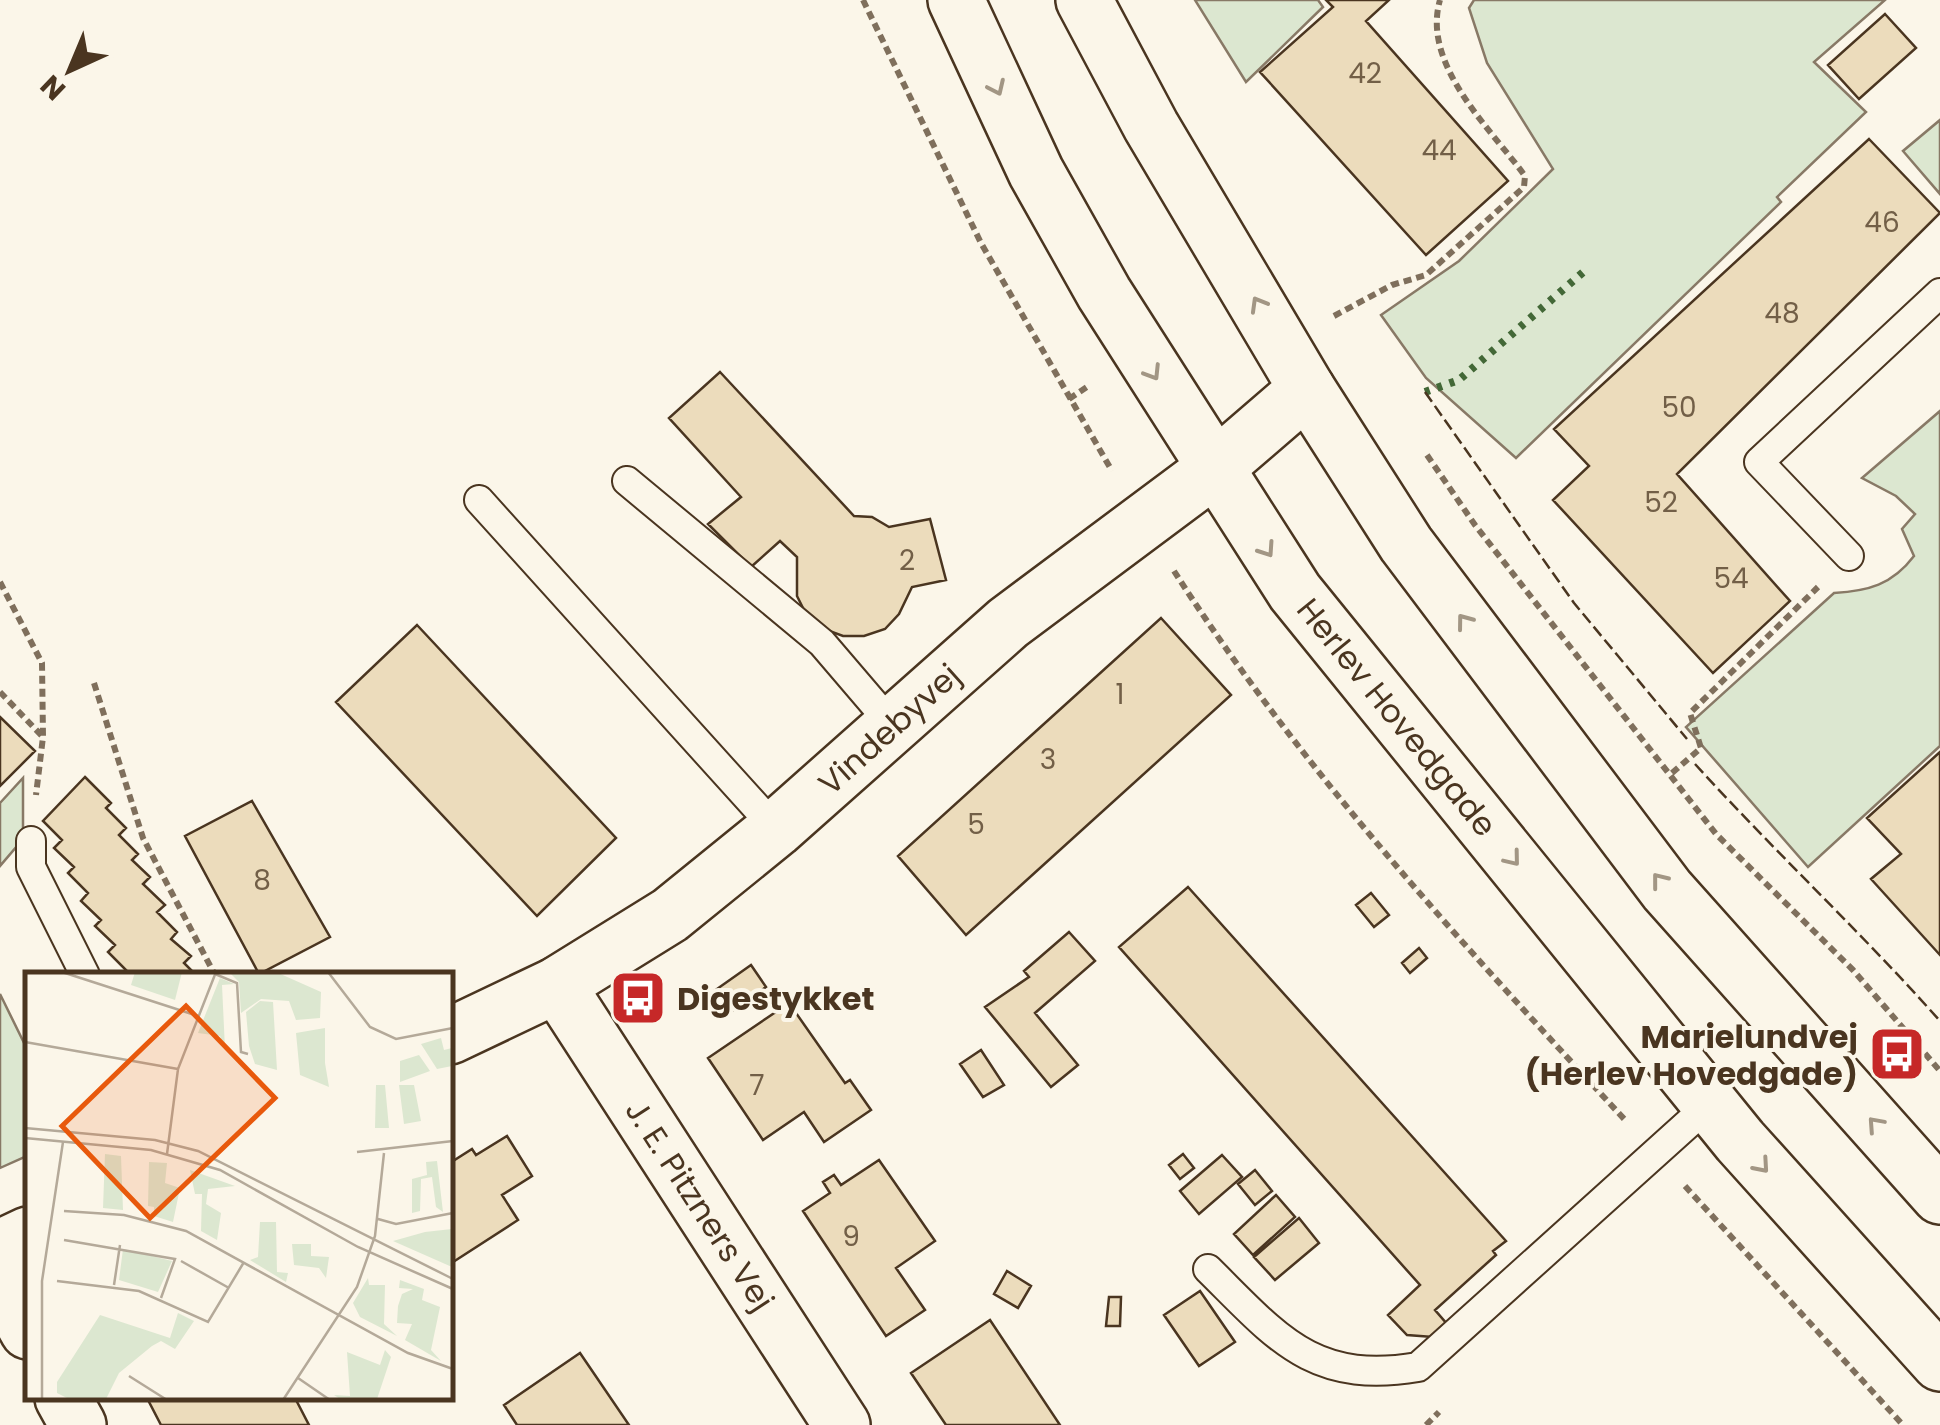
<svg xmlns="http://www.w3.org/2000/svg" width="1940" height="1425" font-family="Poppins,sans-serif">
<style>
.green{fill:#dce7d0;stroke:#887966;stroke-width:2.5}
.building{fill:#ecdcbc;stroke:#4a3520;stroke-width:2.5}
.lines{fill:none;stroke-linecap:round;stroke-linejoin:round}
.lane-casing{stroke:#4a3520;stroke-width:32}
.street-casing{stroke:#4a3520;stroke-width:60}
.secondary-casing{stroke:#4a3520;stroke-width:60}
.path{stroke:#7f6f5c;stroke-width:6;stroke-dasharray:8 5;stroke-linecap:butt}
.lane{stroke:#fbf6e9;stroke-width:28}
.street{stroke:#fbf6e9;stroke-width:55}
.secondary{stroke:#fbf6e9;stroke-width:55}
.hedge{stroke:#436837;stroke-width:8;stroke-dasharray:5 8;stroke-linecap:butt}
.fence{stroke:#4a3520;stroke-width:2.5;stroke-dasharray:12 5;stroke-linecap:butt}
.oneway{stroke:#a29684}
.labels{text-anchor:middle;dominant-baseline:central;stroke-width:8;stroke-linejoin:round;paint-order:stroke}
.number-label{font-size:28px;fill:#725f47}
.street-label{font-size:32px;fill:#4a3520;stroke:#fbf6e9}
.poi-label{font-size:32px;font-weight:bold;fill:#4a3520;stroke:#fbf6e9;text-anchor:start}
.inset-road{fill:none;stroke:#b4a999;stroke-width:2.5}
.view{fill:#e8590c;fill-opacity:0.15;stroke:#e8590c;stroke-width:5}
.inset-edge{fill:none;stroke:#4a3520;stroke-width:5}
</style>
<rect width="100%" height="100%" fill="#fbf6e9"/>
<!-- green -->
<path class="green" d="M1195,0H1318L1323,7L1246,82Z
M1474,0H1885L1814,62L1866,112L1777,197L1781,202L1516,458L1426,378L1381,315L1459,261L1553,169L1487,63L1469,8Z
M1940,120V194L1903,151Z
M1940,411V746L1808,867L1686,727L1834,593C1868,591 1892,585 1914,556L1902,529L1915,514L1896,496L1862,478Z
M23,778V839L0,866V803Z
M0,994L27,1049V1156L0,1168Z"/>
<!-- building -->
<path class="building" d="M1326,0H1389L1366,21L1508,181L1426,255L1260,72L1333,7Z
M1885,14L1916,48L1859,99L1828,65Z
M1869,139L1940,213L1677,474L1790,601L1713,673L1553,500L1589,466L1554,429Z
M720,372L854,516L872,517L889,527L930,519L946,580L912,587L899,614L885,629L864,636H843L824,629L806,614L797,596V557L780,541L751,567L708,524L741,497L669,418Z
M1161,618L1231,695L966,935L898,856Z
M417,625L616,838L537,916L336,702Z
M0,717L35,751L0,786Z
M1940,752V955L1871,879L1901,854L1867,818Z
M85,777L111,803L106,808L126,828L119,835L138,854L132,860L150,877L143,884L165,905L157,912L177,932L171,939L191,956L184,963L196,975H123L127,971L108,952L115,945L95,926L101,920L81,901L88,893L68,873L74,867L54,848L62,840L43,821Z
M252,801L330,937L259,974L185,836Z
M1188,887L1506,1241L1493,1251L1496,1255L1435,1310L1447,1324L1433,1337L1407,1335L1388,1315L1420,1285L1119,947Z
M1371,893L1389,915L1374,927L1356,905Z
M1069,932L1095,961L1035,1013L1078,1065L1051,1087L985,1007L1029,977L1024,971Z
M1419,948L1427,958L1410,973L1402,963Z
M751,965L766,987L722,1018L707,996Z
M789,1003L845,1083L850,1080L871,1110L824,1142L804,1112L763,1140L708,1058Z
M981,1050L1004,1085L983,1097L960,1064Z
M507,1136L532,1176L502,1195L518,1220L450,1264V1163L472,1149L476,1155Z
M1183,1154L1194,1168L1180,1179L1169,1165Z
M1222,1155L1242,1177L1199,1214L1180,1191Z
M879,1160L935,1241L896,1268L925,1310L886,1336L803,1211L830,1193L823,1182L834,1175L841,1185Z
M1255,1170L1272,1191L1255,1205L1238,1184Z
M1276,1195L1295,1217L1253,1255L1234,1234Z
M1299,1218L1319,1243L1275,1280L1254,1257Z
M1007,1271L1031,1286L1018,1308L994,1294Z
M1200,1291L1235,1342L1199,1366L1164,1315Z
M1109,1297H1121L1120,1326H1106Z
M990,1320L1060,1425H946L911,1373Z
M580,1353L629,1425H517L504,1405Z
M147,1398H295L309,1425H161Z"/>
<g class="lines">
<!-- lane casing -->
<g class="lane-casing">
<path id="lane" d="M627,481L822,643L893,726
M479,500L776,829
M1849,556L1759,462L1940,293
M31,841V867L85,975
M1208,1269C1277,1337 1312,1385 1418,1367L1711,1103"/>
</g>
<!-- street casing -->
<g class="street-casing">
<path id="street" d="M1213,470L1307,389
M557,985L842,1425
M0,1280L28,1331
M63,1398L78,1425"/>
</g>
<!-- secondary casing -->
<g class="secondary-casing">
<path id="secondary" d="M956,0L1036,172L1104,293L1295,592L1740,1141L1940,1363
M1084,0L1151,126L1307,389L1406,544L1667,890L1940,1196
M450,1036L557,985L670,915L776,829L1008,623L1213,470
M0,1248L28,1235"/>
</g>
<!-- path -->
<path class="path" d="M863,0L981,243L1112,471
M1334,316L1392,285L1426,275L1524,187L1525,176C1491,129 1421,65 1440,0
M1069,399L1090,385
M1427,455L1475,525L1716,834L1853,970L1940,1071
M1174,571C1302,771 1465,947 1626,1121
M0,582L42,663L43,737L36,795
M94,683L143,838L215,975
M0,692L42,736
M1672,773L1701,748L1690,713L1818,587
M1685,1186L1903,1425
M1426,1425L1439,1412"/>
<!-- lane -->
<use href="#lane" class="lane"/>
<!-- street -->
<use href="#street" class="street"/>
<!-- secondary -->
<use href="#secondary" class="secondary"/>
<!-- hedge -->
<path class="hedge" d="M1425,392L1459,380L1588,268"/>
<!-- fence -->
<path class="fence" d="M1425,392L1574,603L1687,739
M1695,764C1775,852 1861,932 1940,1021"/>
</g>
<!-- one-way arrows -->
<defs><path id="oneway-chevron" d="M-2-3.5L2.5 0L-2 3.5" fill="none" stroke-width="1.6" stroke-linecap="round" stroke-linejoin="round" transform="scale(2.5)"/></defs>
<g class="oneway">
<use href="#oneway-chevron" transform="translate(997 88) rotate(65)"/>
<use href="#oneway-chevron" transform="translate(1258 304) rotate(-120)"/>
<use href="#oneway-chevron" transform="translate(1153 373) rotate(58)"/>
<use href="#oneway-chevron" transform="translate(1267 550) rotate(56)"/>
<use href="#oneway-chevron" transform="translate(1464 621) rotate(-127)"/>
<use href="#oneway-chevron" transform="translate(1513 859) rotate(51)"/>
<use href="#oneway-chevron" transform="translate(1659 880) rotate(-128)"/>
<use href="#oneway-chevron" transform="translate(1875 1124) rotate(-132)"/>
<use href="#oneway-chevron" transform="translate(1762 1166) rotate(49)"/>
</g>
<!-- icons -->
<defs>
<g id="bus-square" transform="scale(2.875)"><rect x="-9" y="-9" width="18" height="18" rx="4" fill="#c62828" stroke="#fbf6e9"/><path d="M-5-6H5V4H4V6H2V4H-2V6H-4V4H-5ZM-3.5-4V0h7V-4ZM-3.5 1.2v1.5H-2V1.2ZM2 1.2v1.5H3.5V1.2Z" fill="#fff"/></g>
</defs>
<g fill-rule="evenodd">
<use href="#bus-square" x="638" y="998"/>
<use href="#bus-square" x="1897" y="1054"/>
</g>
<g class="labels">
<!-- number labels -->
<g class="number-label">
<text x="1365" y="73">42</text>
<text x="1439" y="150">44</text>
<text x="1882" y="222">46</text>
<text x="1782" y="313">48</text>
<text x="1679" y="407">50</text>
<text x="1661" y="502">52</text>
<text x="907" y="560">2</text>
<text x="1731" y="578">54</text>
<text x="1120" y="694">1</text>
<text x="1048" y="759">3</text>
<text x="976" y="824">5</text>
<text x="262" y="880">8</text>
<text x="757" y="1085">7</text>
<text x="851" y="1236">9</text>
</g>
<!-- street labels -->
<g class="street-label">
<text transform="translate(1397 717) rotate(51)">Herlev Hovedgade</text>
<text transform="translate(889 729) rotate(-42)">Vindebyvej</text>
<text transform="translate(700 1205) rotate(57)">J. E. Pitzners Vej</text>
</g>
<!-- poi labels -->
<g class="poi-label">
<text x="677" y="998">Digestykket</text>
<text x="1858" y="1036" text-anchor="end">Marielundvej<tspan x="1858" dy="37">(Herlev Hovedgade)</tspan></text>
</g>
</g>
<!-- overview -->
<g transform="translate(25 972)">
<rect width="428" height="428" fill="#fbf6e9"/>
<path d="M110,0H157L150,28L106,13ZM204,0H251L296,20L295,46L271,48L264,29L236,27L216,41L214,10ZM195,6L209,12L197,13L200,77L195,64L173,61ZM235,29L248,30L252,98L230,92L224,74L221,40ZM300,56V91L304,115L275,103L271,61ZM416,66L419,78L427,76V94L412,97L396,72ZM394,83L405,99L375,110V89ZM351,113H360L364,156H350ZM374,113H389L396,149L379,152ZM80,182L96,184L98,238L78,236ZM412,189L418,240L411,235L407,205L396,207L395,239L387,241V207L402,203L401,190ZM124,190L142,191L140,211L155,216L148,250L129,244V235L123,234ZM165,198L210,214L183,217L181,232L196,241L192,268L176,259L177,222H170ZM235,250H251L252,300L263,301L261,310L225,288L233,285ZM427,257V295L368,269L400,260ZM267,272H286V284L304,285L301,306L294,296L269,293ZM98,277L147,289L133,320L94,308ZM343,306L344,313H360L359,352L372,364L335,345L328,331ZM375,308L399,317L397,328L415,335L406,378L416,389L380,368L387,352L372,351L373,334L377,322L388,317L374,316ZM153,341L169,349L150,377L136,369L127,374L94,401L81,427H44L32,421V410L75,343L145,366ZM360,378L366,385L352,427H315L309,423L325,424L322,380L355,393Z" fill="#dce7d0"/>
<path class="inset-road" d="M37,0L173,44M303,0L345,55L371,67L428,56M190,2L212,11L216,80L223,82M0,70L153,97M0,156L130,168L173,179L428,307M0,166L126,178L195,198L333,275L428,317M332,180L428,169M142,182L153,97L191,0M39,239L99,243L161,259L383,381L428,397M353,247L371,252L428,241M39,268L150,287L136,326M156,289L204,316M32,309L114,319L183,350L219,290M89,313L95,273M104,404L142,428M273,406L305,428M17,428V309L38,170M258,428L332,315L350,264L359,181"/>
<path class="view" d="M161,34L250,126L125,246L37,154Z"/>
<rect width="428" height="428" class="inset-edge"/>
</g>
<!-- north arrow -->
<g transform="translate(70 70) rotate(224)" stroke="#fbf6e9" stroke-width="8" paint-order="stroke">
<path d="M0-8L18 38L0 25L-18 38Z" fill="#4a3520"/>
<text y="-15" font-size="28" font-weight="bold" text-anchor="middle" fill="#4a3520">N</text>
</g>
</svg>
